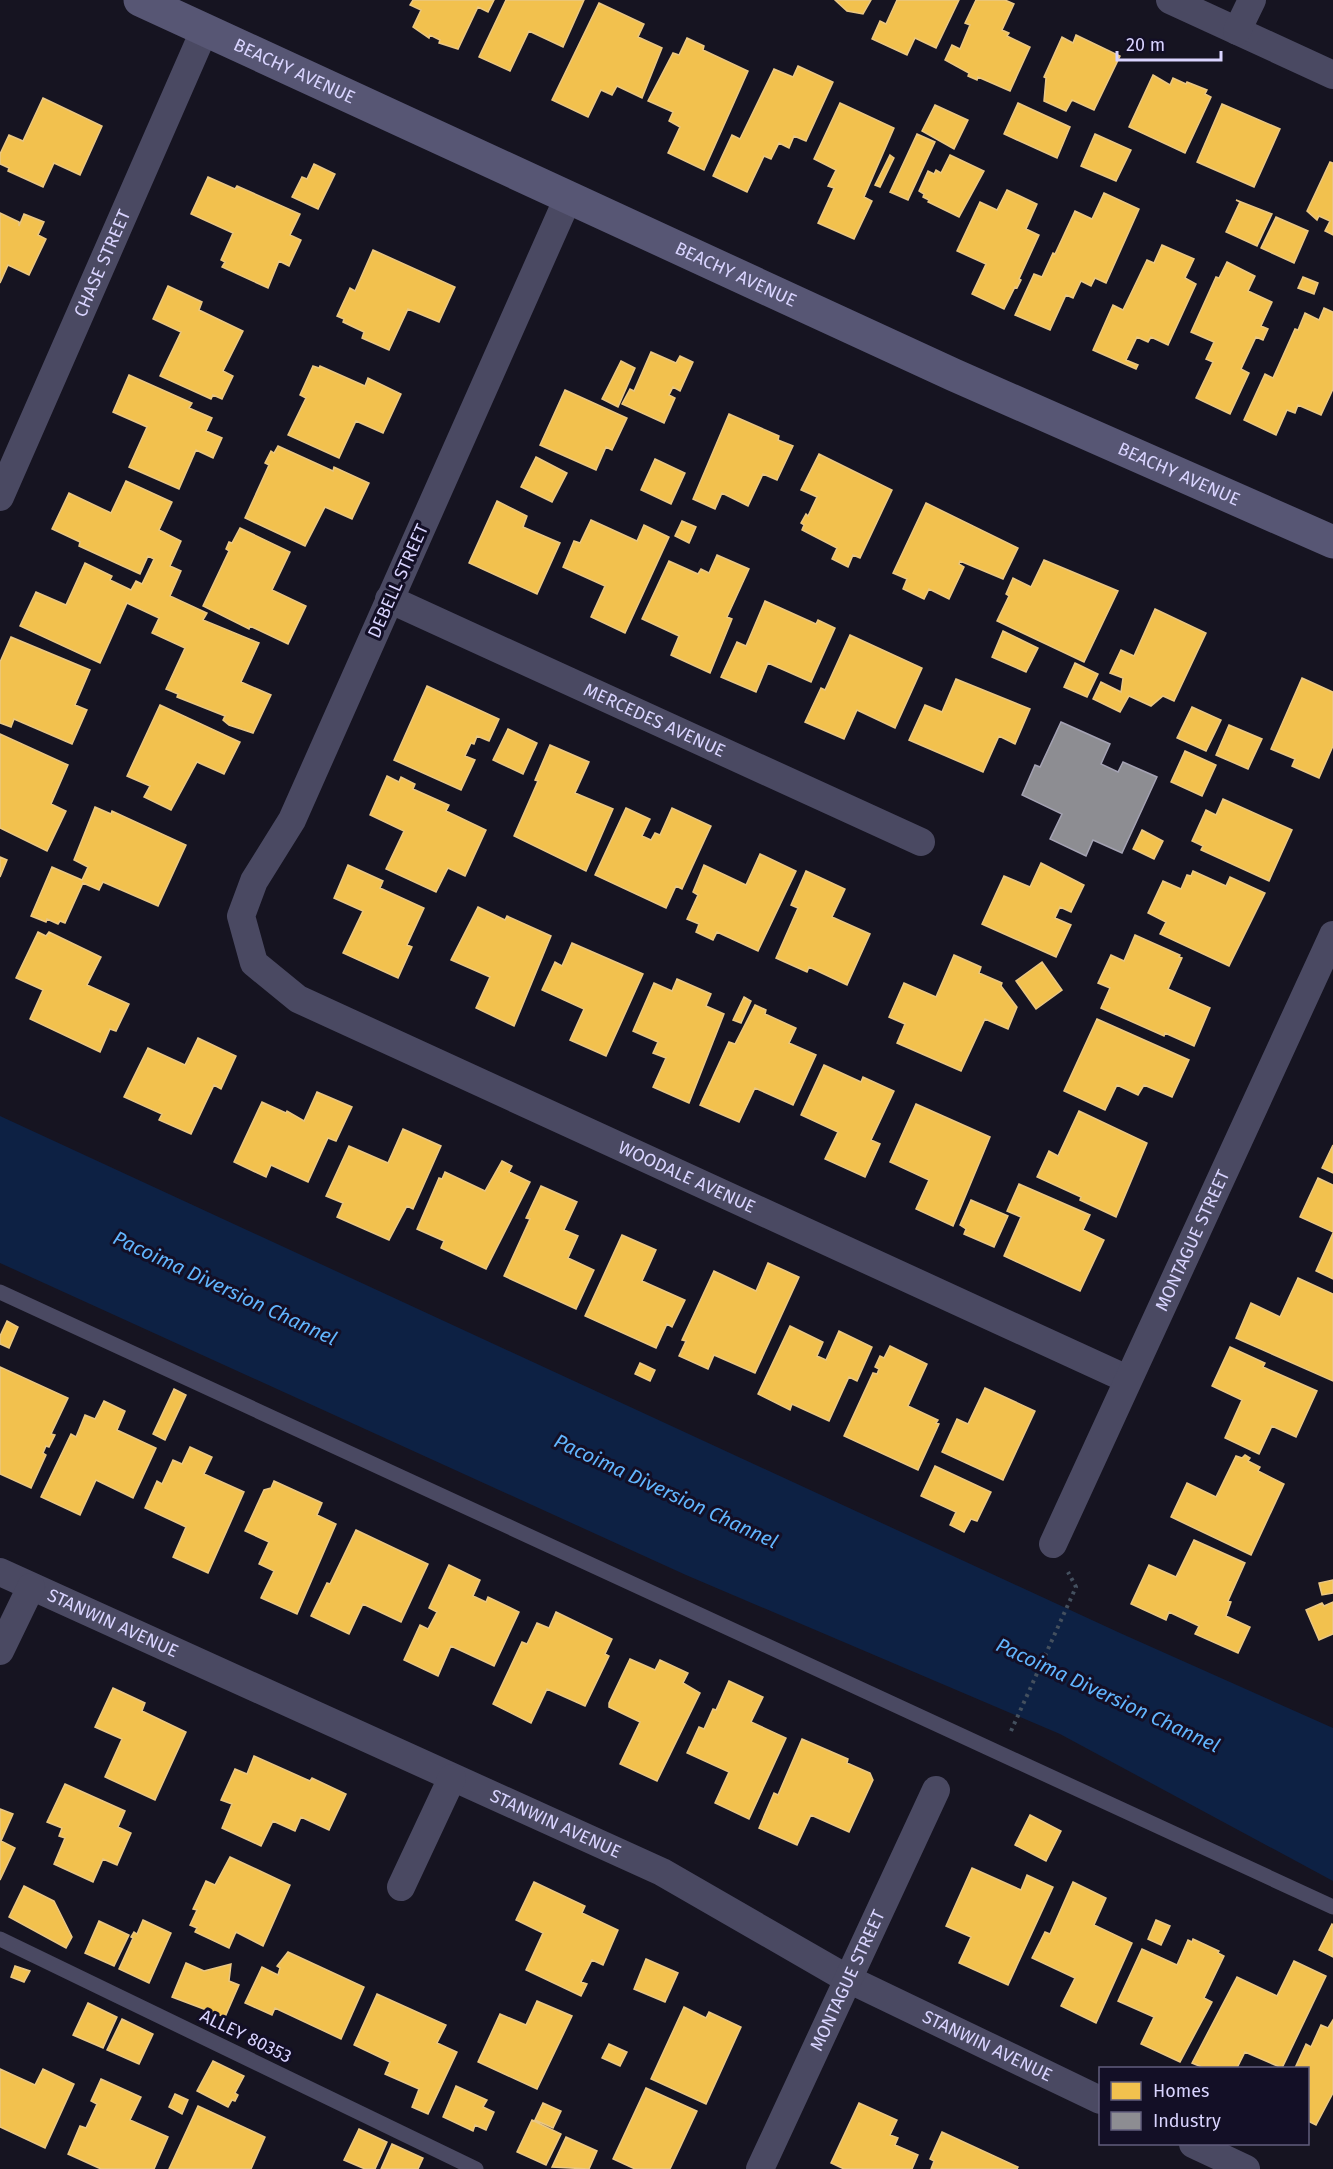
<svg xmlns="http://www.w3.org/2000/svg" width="1333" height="2169" font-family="'Fira Sans',sans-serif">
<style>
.water{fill:#0d2144}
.homes{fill:#f2c14e;stroke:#eac783;stroke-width:1.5}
.industry{fill:#8d8d92;stroke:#a4a2b3;stroke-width:1.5}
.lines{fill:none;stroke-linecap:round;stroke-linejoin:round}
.path{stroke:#44505f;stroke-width:4;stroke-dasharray:3 4.5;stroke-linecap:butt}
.lane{stroke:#4a4962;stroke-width:15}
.street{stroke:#4a4962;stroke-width:28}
.secondary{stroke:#575674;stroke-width:33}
.labels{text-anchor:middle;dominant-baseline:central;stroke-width:6;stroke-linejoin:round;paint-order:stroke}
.street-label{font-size:18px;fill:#d9d4ff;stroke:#130f26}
.water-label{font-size:20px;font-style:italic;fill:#62b6ff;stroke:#130f26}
</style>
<rect width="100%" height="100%" fill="#161421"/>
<!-- water -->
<path class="water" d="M0,1116L1120,1633L1333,1728V1881L1060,1734L686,1575L0,1263Z"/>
<!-- homes -->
<path class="homes" d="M413,0H494L488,12L478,7L458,49L439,43L440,40L430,35L429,38L413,27L421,10L410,5Z
M506,0H584L563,47L529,31L510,71L479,57Z
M835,0H871L863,14L847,11Z
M897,0H959L936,48L915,38L907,55L872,39L880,21L886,24Z
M976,0H1005L1014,4L1002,30L1009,33L1007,36L1030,47L1010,91L978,77L977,80L968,76L969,73L945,60L952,45L960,49L970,25L965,23Z
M599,3L644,24L638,37L662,48L642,98L617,86L612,95L601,90L588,117L552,100Z
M1076,35L1120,56L1094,110L1072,100L1066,111L1044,101L1046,78L1044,77L1062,37L1073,43Z
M687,38L704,46L703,50L748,71L704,170L668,153L680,127L669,121L673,112L648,101L673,53L679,55Z
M798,66L833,82L806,141L794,136L789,148L779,143L771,159L764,156L747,192L713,176L732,135L740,139L774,69L793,77Z
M1153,75L1170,85L1173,78L1186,84L1187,82L1207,90L1205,94L1211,97L1185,153L1129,127Z
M43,98L102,126L80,175L54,163L43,187L8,171L9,168L0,164V154L9,135L23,141Z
M840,103L894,128L864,197L872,201L854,239L818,223L834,188L828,186L836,170L814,159Z
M1018,103L1070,127L1057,158L1004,134Z
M1222,104L1280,129L1254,187L1197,162Z
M935,105L968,120L954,149L922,131Z
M917,134L935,142L908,200L890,192Z
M1095,134L1131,150L1116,181L1081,166Z
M890,155L894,158L880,187L875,185Z
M950,155L984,171L959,217L928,202L929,200L923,197L924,194L919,191L928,171L934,174L936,170L941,173Z
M1330,162L1333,163V235L1325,231L1330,221L1319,216L1317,220L1307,211Z
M314,164L335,174L318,209L292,197L302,177L307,179Z
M208,177L235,189L237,186L300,214L290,235L301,240L289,266L279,261L268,288L222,267L225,262L221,260L233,233L191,214Z
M1007,190L1037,204L1026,229L1039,235L1019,279L1021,280L1017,288L1015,287L1004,309L972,294L986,264L957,251L980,202L997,210Z
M1104,193L1139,209L1106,283L1095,278L1091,286L1081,281L1073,298L1066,295L1050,330L1015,315L1034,274L1042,277L1053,253L1055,254L1075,211L1092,219Z
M1236,200L1272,214L1257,246L1226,232L1240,202Z
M0,213L19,222V226L24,214L44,222L38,235L46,239L29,275L8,265L0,283Z
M1276,217L1308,231L1294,263L1261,248Z
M1162,245L1194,259L1185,278L1196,284L1168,345L1151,337L1148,342L1137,337L1126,360L1138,365L1136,369L1093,350L1113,305L1123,310L1147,260L1154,263Z
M373,250L455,287L439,322L408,309L389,350L362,338L364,332L343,322L344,319L337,316L350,288L355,291Z
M1227,262L1255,276L1248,291L1272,302L1261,326L1268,329L1263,340L1256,337L1241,369L1249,373L1230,414L1196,398L1213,362L1206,359L1214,342L1191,332L1216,277L1219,278Z
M1303,277L1318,283L1314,294L1298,288Z
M168,286L202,302L199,310L243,331L223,371L233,376L222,399L213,395L211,399L160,376L181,332L153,319Z
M1324,308L1333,312V389L1321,415L1298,405L1295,413L1287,410L1276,435L1244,420L1265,374L1273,378L1295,329L1298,330L1305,313L1319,320Z
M651,352L676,363L680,356L693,362L680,391L673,387L669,395L675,398L664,423L622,404L630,389L634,391Z
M621,361L635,368L618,407L602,399Z
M313,366L319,368L320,366L365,386L368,378L401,394L383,433L356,421L339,458L288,435L306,398L300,395Z
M129,375L192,403L189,408L212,418L206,431L222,438L213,458L196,450L179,489L129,467L147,427L113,412Z
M565,390L627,418L612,450L606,447L596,470L540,445Z
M729,414L779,436L778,440L793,446L777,480L763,474L748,506L722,493L715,509L693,499Z
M278,446L333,471L334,467L369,483L352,519L325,507L305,546L245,518L269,465L265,463L271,451L274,453Z
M819,454L892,490L860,558L853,555L848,567L832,559L837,548L802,530L804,525L801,523L806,514L808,516L817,497L801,490Z
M536,457L567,473L552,502L521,487Z
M655,459L685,473L671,504L641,490Z
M126,481L172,502L159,530L181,541L170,566L181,571L170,596L207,613L203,620L259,643L241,682L271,695L253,733L229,725L223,720L225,716L177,697L178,694L166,689L185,648L152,633L159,618L127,603L100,663L20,626L36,592L66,605L85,563L112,576L110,580L131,590L136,581L142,584L154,559L148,556L140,574L79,546L80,542L52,529L69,493L111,513Z
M497,501L527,516L523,527L560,543L537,594L469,563Z
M926,503L1018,548L1003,579L960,561L959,564L964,567L949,599L929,589L924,599L903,589L907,579L893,573Z
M591,520L637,541L644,525L669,537L625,633L591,617L605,586L563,567L574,541L580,543Z
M682,521L696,527L689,543L675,536Z
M240,528L290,552L272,590L306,606L288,644L250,626L249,629L203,606L229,551L226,549L229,542L232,543Z
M717,555L749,569L727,617L732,619L710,673L671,655L679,636L642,619L669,561L698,574L701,569L709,573Z
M1044,560L1118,591L1084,662L997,621L1009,596L1006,594L1013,578L1031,587Z
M765,601L816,624L818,620L835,628L811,682L768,663L756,692L721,677L737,642L746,646Z
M1155,609L1206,633L1174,701L1163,696L1151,706L1129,696L1120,712L1093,699L1101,682L1121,692L1123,678L1110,673L1121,650L1134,656Z
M1003,631L1038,648L1026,672L992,657Z
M850,635L922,668L895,728L857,710L844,739L805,722L821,688L825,690Z
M11,637L90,670L75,705L87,710L72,744L14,719L11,727L0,723V662Z
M1075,663L1098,674L1087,697L1064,687Z
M1302,678L1333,692V746L1319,778L1292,766L1295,759L1271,749Z
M956,679L1030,709L1015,744L999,736L983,772L909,740L925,705L942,712Z
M427,686L499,719L489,741L477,736L474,744L471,743L465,756L475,760L461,790L394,760Z
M160,705L240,742L224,774L197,762L171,810L144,797L150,786L127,776Z
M1192,707L1221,720L1206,751L1177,738Z
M1229,725L1262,739L1248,769L1216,755Z
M508,729L537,743L523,774L493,760Z
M0,734L68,765L51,804L66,811L47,851L0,828Z
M550,745L589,762L575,793L613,809L586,871L514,836L538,781L535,780Z
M1185,751L1216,765L1202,796L1171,782Z
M387,776L399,782L401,777L415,784L413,789L449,805L446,811L486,830L465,876L448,868L436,892L386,869L404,831L370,815Z
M1223,799L1292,830L1269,881L1201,850L1203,846L1192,841L1206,810L1216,815Z
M95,807L111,814L112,811L186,845L158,906L103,882L99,890L83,883L65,923L60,921L58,924L47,919L46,922L31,916L52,867L82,880L88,867L74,860Z
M626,808L650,819L642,836L651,840L655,833L660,835L672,808L711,826L682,889L676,886L666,908L595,875Z
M1142,830L1163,841L1154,859L1133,849Z
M760,854L796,871L758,951L717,932L713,940L696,932L699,924L687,919L698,895L693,892L704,865L746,885Z
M0,857L7,860L0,877Z
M1041,863L1084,885L1071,912L1060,907L1055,918L1071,925L1056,957L982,924L1004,876L1030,887Z
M348,865L383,881L380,888L424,908L407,945L412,947L398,978L343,953L363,911L334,898Z
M806,871L845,889L832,917L870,934L847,985L809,967L807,972L776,958L798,908L791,905Z
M1193,871L1226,886L1230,877L1265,893L1229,966L1160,934L1166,922L1148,913L1163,881L1181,889L1187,875L1191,876Z
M478,907L505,920L507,916L551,936L514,1026L476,1008L490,977L451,960Z
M38,932L46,936L49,932L101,957L87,985L129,1004L116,1031L110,1029L100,1052L30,1019L43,990L16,978Z
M1135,935L1180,955L1179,957L1182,958L1168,989L1210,1008L1194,1046L1165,1033L1164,1036L1101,1008L1110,988L1098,983L1111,955L1124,961Z
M572,943L643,974L606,1056L570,1040L584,1009L542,990L555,962L562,966Z
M954,955L981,967L979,973L1002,983L1001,986L1017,1007L1008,1029L985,1019L961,1071L897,1043L905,1024L889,1017L904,983L936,997Z
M1042,962L1062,990L1036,1009L1016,981Z
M677,979L711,994L706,1006L724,1014L689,1103L653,1087L666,1058L653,1053L658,1042L633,1031L654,983L672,991Z
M744,997L751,1001L741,1023L733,1020Z
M755,1005L766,1010L765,1014L796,1028L789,1043L816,1055L793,1105L755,1088L739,1122L700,1105L729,1042L735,1044Z
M1097,1019L1189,1060L1172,1097L1144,1085L1138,1095L1117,1085L1105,1110L1064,1091Z
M198,1038L236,1056L221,1089L214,1085L191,1134L159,1120L162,1114L124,1097L148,1048L185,1065Z
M824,1065L861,1082L863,1077L894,1091L871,1140L880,1144L865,1177L825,1159L838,1132L801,1115Z
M317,1092L352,1107L336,1141L328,1138L308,1182L271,1165L266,1177L234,1162L262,1102L286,1113L287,1111L304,1121Z
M916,1104L990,1137L953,1226L916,1209L929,1180L890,1162Z
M1079,1111L1147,1143L1116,1217L1080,1200L1081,1197L1037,1177L1049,1151L1058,1156Z
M403,1129L441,1146L413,1209L407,1206L389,1240L337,1217L343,1203L326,1196L349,1146L388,1163Z
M1333,1145V1173L1322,1168Z
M502,1161L512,1166L509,1172L530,1182L486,1269L441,1248L444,1241L417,1229L439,1178L442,1179L445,1172L485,1191Z
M1318,1178L1333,1185V1232L1300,1217Z
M1019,1184L1090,1215L1083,1230L1104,1240L1080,1291L1004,1256L1021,1217L1007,1211Z
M541,1186L577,1202L564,1230L578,1236L568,1258L594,1270L576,1309L504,1276L530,1219L526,1218Z
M971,1200L1008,1216L994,1247L964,1234L966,1229L960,1225Z
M1333,1233V1279L1316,1271Z
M622,1235L656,1250L642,1281L685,1300L672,1327L667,1324L656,1348L585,1316Z
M768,1263L799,1277L755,1373L714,1355L708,1369L679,1356L686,1341L682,1340L714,1271L756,1291Z
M1298,1278L1333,1294V1381L1236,1338L1251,1303L1280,1317Z
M7,1321L18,1327L9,1348L0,1344V1336Z
M790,1326L823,1342L817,1356L826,1360L839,1331L872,1347L857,1381L849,1377L829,1421L792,1404L790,1410L758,1394Z
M890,1346L927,1364L908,1406L938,1420L936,1423L939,1424L918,1470L844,1436L873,1373L877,1374L879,1369L875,1367L880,1356L884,1358Z
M1230,1347L1265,1363L1263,1367L1317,1391L1296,1437L1272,1426L1259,1454L1225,1438L1242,1400L1212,1386Z
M640,1363L655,1370L650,1381L635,1374Z
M0,1367L68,1398L51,1434L55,1435L49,1447L46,1446L43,1453L46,1455L31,1488L0,1474Z
M985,1388L1035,1411L1003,1480L942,1452L957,1419L968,1424Z
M174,1389L186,1395L165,1440L153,1434Z
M104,1401L125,1411L117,1430L156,1448L133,1498L96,1480L80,1515L41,1497L71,1434L76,1437L85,1415L95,1419Z
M190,1447L212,1457L204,1474L244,1492L208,1573L173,1557L186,1527L145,1508L157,1481L162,1484L173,1460L182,1464Z
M1245,1455L1250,1458L1248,1461L1260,1467L1258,1471L1284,1484L1251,1555L1171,1517L1187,1483L1216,1497L1236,1456L1242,1458Z
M935,1466L991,1492L977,1521L971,1519L964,1532L950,1525L956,1512L921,1496Z
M274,1481L322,1503L317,1515L336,1524L297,1614L261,1598L274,1571L259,1564L269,1542L245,1531L264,1490L271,1488Z
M356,1530L428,1564L401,1622L363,1604L349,1634L311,1616L327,1583L330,1584Z
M1194,1540L1245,1563L1228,1601L1231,1602L1226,1616L1250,1627L1238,1653L1195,1634L1199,1626L1169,1612L1166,1620L1131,1604L1149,1565L1176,1577Z
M449,1565L480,1580L473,1596L486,1602L488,1597L519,1612L494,1666L451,1646L438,1676L404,1660L420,1625L428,1629L437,1612L429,1608Z
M1333,1580V1593L1322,1595L1319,1583Z
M1333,1602V1634L1319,1640L1306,1610L1322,1603L1324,1606Z
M556,1612L612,1639L605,1654L609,1656L585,1706L547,1689L531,1723L493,1704L522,1642L527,1644L537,1623L549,1628Z
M630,1659L655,1670L660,1660L688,1673L683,1683L700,1693L657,1781L620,1764L640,1722L609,1707V1703Z
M729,1681L763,1697L751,1722L786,1738L749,1819L715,1803L729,1772L687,1753L699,1727L704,1729L713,1709L716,1710Z
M113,1688L145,1703L142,1711L186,1732L155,1800L105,1777L122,1739L95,1727Z
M802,1739L848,1759L847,1763L870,1773L873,1780L849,1832L811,1815L797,1845L759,1828L774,1793L778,1795Z
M254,1756L310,1781L312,1778L346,1794L329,1830L301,1817L295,1831L273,1821L261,1846L222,1828L232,1804L221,1800L235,1769L247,1774Z
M65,1784L125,1811L118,1827L131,1833L117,1865L103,1859L93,1882L54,1864L65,1838L59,1836L62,1828L47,1822Z
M0,1809L13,1814L1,1841L15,1848L0,1880Z
M1030,1815L1061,1831L1046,1861L1015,1845Z
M230,1857L290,1885L263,1946L236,1932L229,1948L195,1932L197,1928L190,1925L197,1910L193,1909L206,1881L215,1885Z
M972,1868L1021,1890L1027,1875L1053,1887L1008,1985L959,1963L971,1937L946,1926Z
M534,1882L585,1906L582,1913L618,1930L603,1965L592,1960L581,1982L587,1984L581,1996L526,1970L543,1933L516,1920Z
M1073,1882L1106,1898L1094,1925L1132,1943L1096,2023L1061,2006L1075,1978L1032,1958L1045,1932L1050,1934Z
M24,1886L54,1901L72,1937L66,1948L9,1917Z
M143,1920L171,1933L149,1983L119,1969L133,1938L131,1937L134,1932L137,1934Z
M1156,1920L1170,1926L1161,1945L1148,1939Z
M99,1921L129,1935L114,1966L85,1953Z
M1332,1924L1333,1925V1957L1319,1950Z
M1193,1939L1219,1951L1218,1953L1224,1956L1204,1998L1212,2002L1180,2062L1141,2044L1154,2017L1118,2001L1142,1949L1177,1965L1188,1940L1192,1942Z
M288,1952L364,1987L341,2039L275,2008L272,2015L245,2003L262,1967L278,1975L280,1968L277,1966Z
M646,1959L678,1973L665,2002L634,1989Z
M1294,1961L1326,1976L1282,2068L1245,2052L1237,2068H1204L1192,2063L1237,1977L1277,1996Z
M186,1963L204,1971L231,1964L229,1981L239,1985L225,2017L172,1997Z
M15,1966L30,1971L24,1982L11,1977Z
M377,1994L446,2025L437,2043L457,2052L428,2114L412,2107L419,2089L385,2074L390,2062L354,2045Z
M537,2001L572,2016L537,2089L478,2062L500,2014L526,2025Z
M88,2003L117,2017L103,2048L73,2035Z
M684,2007L706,2018L709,2012L741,2027L706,2104L651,2079Z
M122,2019L153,2034L139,2064L107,2050Z
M1333,2020V2093L1316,2125L1308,2121V2068H1295L1306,2044L1311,2047L1321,2025L1328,2028Z
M609,2044L627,2052L620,2066L602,2058Z
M213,2061L244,2076L235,2093L238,2095L235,2101L232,2100L228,2107L197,2091Z
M0,2069L35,2085L43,2069L74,2084L45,2148L0,2127Z
M101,2079L141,2097L130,2120L168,2137L154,2169H101L68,2154L80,2126L86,2128L97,2104L91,2101Z
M456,2086L487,2100L483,2107L494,2112L486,2130L475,2125L473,2131L443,2117Z
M646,2088L697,2111L670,2169H635L613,2159Z
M175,2094L188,2100L182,2114L169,2107Z
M543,2103L561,2111L553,2128L535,2120Z
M859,2103L897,2120L890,2135L898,2138L895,2145L918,2155L912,2169H844L831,2163Z
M198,2106L265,2137L251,2169H169Z
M532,2120L561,2134L546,2165L517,2152Z
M359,2129L387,2142L375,2169H365L344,2160Z
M942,2132L1018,2167L1017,2169H931L934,2161L930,2159Z
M566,2137L597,2151L589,2169L552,2167Z
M392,2144L423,2158L418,2169H381Z"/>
<!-- industry -->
<path class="industry" d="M1061,722L1110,744L1101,764L1118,772L1123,762L1157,777L1122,853L1093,840L1086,856L1050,839L1062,814L1022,795L1035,765L1040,767Z"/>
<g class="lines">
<!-- path -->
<path class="path" d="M1011,1731L1076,1587L1068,1572"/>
<!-- lane -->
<path class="lane" d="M0,1292L1333,1907
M0,1939L476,2169"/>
<!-- street -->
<g class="street">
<path d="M1170,0L1333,75"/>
<path d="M1237,31L1252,0"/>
<path id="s1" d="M568,198L292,820L254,881L241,916L254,963L298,999L1127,1379"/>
<path id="s2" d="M0,497L204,31"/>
<path id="s3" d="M389,599L921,842"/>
<path id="s4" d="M1053,1544L1333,935"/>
<path id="s5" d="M0,1572L662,1872L846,1978L1100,2100"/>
<path d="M0,1651L31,1587"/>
<path d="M401,1887L452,1778"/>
<path d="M1193,2144L1246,2169"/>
<path id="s6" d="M760,2169L936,1790"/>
</g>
<!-- secondary -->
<path class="secondary" id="s7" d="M140,0L954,375L1333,542"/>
</g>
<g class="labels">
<!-- street labels -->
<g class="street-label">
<text stroke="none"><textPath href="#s7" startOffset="170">BEACHY AVENUE</textPath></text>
<text stroke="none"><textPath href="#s2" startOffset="255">CHASE STREET</textPath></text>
<text stroke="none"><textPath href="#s7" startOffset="656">BEACHY AVENUE</textPath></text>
<text stroke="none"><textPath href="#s7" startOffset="1142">BEACHY AVENUE</textPath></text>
<text transform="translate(398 581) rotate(-66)">DEBELL STREET</text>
<text stroke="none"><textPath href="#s3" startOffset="292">MERCEDES AVENUE</textPath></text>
<text stroke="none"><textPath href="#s1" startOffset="1323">WOODALE AVENUE</textPath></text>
<text stroke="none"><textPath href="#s4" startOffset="334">MONTAGUE STREET</textPath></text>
<text stroke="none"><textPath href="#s5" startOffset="124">STANWIN AVENUE</textPath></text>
<text stroke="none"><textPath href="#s5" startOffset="610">STANWIN AVENUE</textPath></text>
<text stroke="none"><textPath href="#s6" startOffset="208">MONTAGUE STREET</textPath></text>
<text transform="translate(246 2036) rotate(26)">ALLEY 80353</text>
<text stroke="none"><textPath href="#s5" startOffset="1096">STANWIN AVENUE</textPath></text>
</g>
<!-- water labels -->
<g class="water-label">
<text transform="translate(225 1288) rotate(25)">Pacoima Diversion Channel</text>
<text transform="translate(666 1491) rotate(25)">Pacoima Diversion Channel</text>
<text transform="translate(1108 1695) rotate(25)">Pacoima Diversion Channel</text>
</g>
</g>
<!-- legend -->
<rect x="1099" y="2067" width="210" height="78" fill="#130f26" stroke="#625e7d" stroke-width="1.5"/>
<rect x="1111" y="2082" width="30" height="18" fill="#f2c14e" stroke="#625e7d" stroke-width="1.5"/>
<text x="1153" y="2097" font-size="18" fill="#d9d4ff">Homes</text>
<rect x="1111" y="2112" width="30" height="18" fill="#8d8d92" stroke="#625e7d" stroke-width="1.5"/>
<text x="1153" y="2127" font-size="18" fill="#d9d4ff">Industry</text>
<!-- scale -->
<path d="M1117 51v9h104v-9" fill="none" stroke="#d9d4ff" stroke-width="3"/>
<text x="1126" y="51" font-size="18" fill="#d9d4ff" stroke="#130f26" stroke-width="4.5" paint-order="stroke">20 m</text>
</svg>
